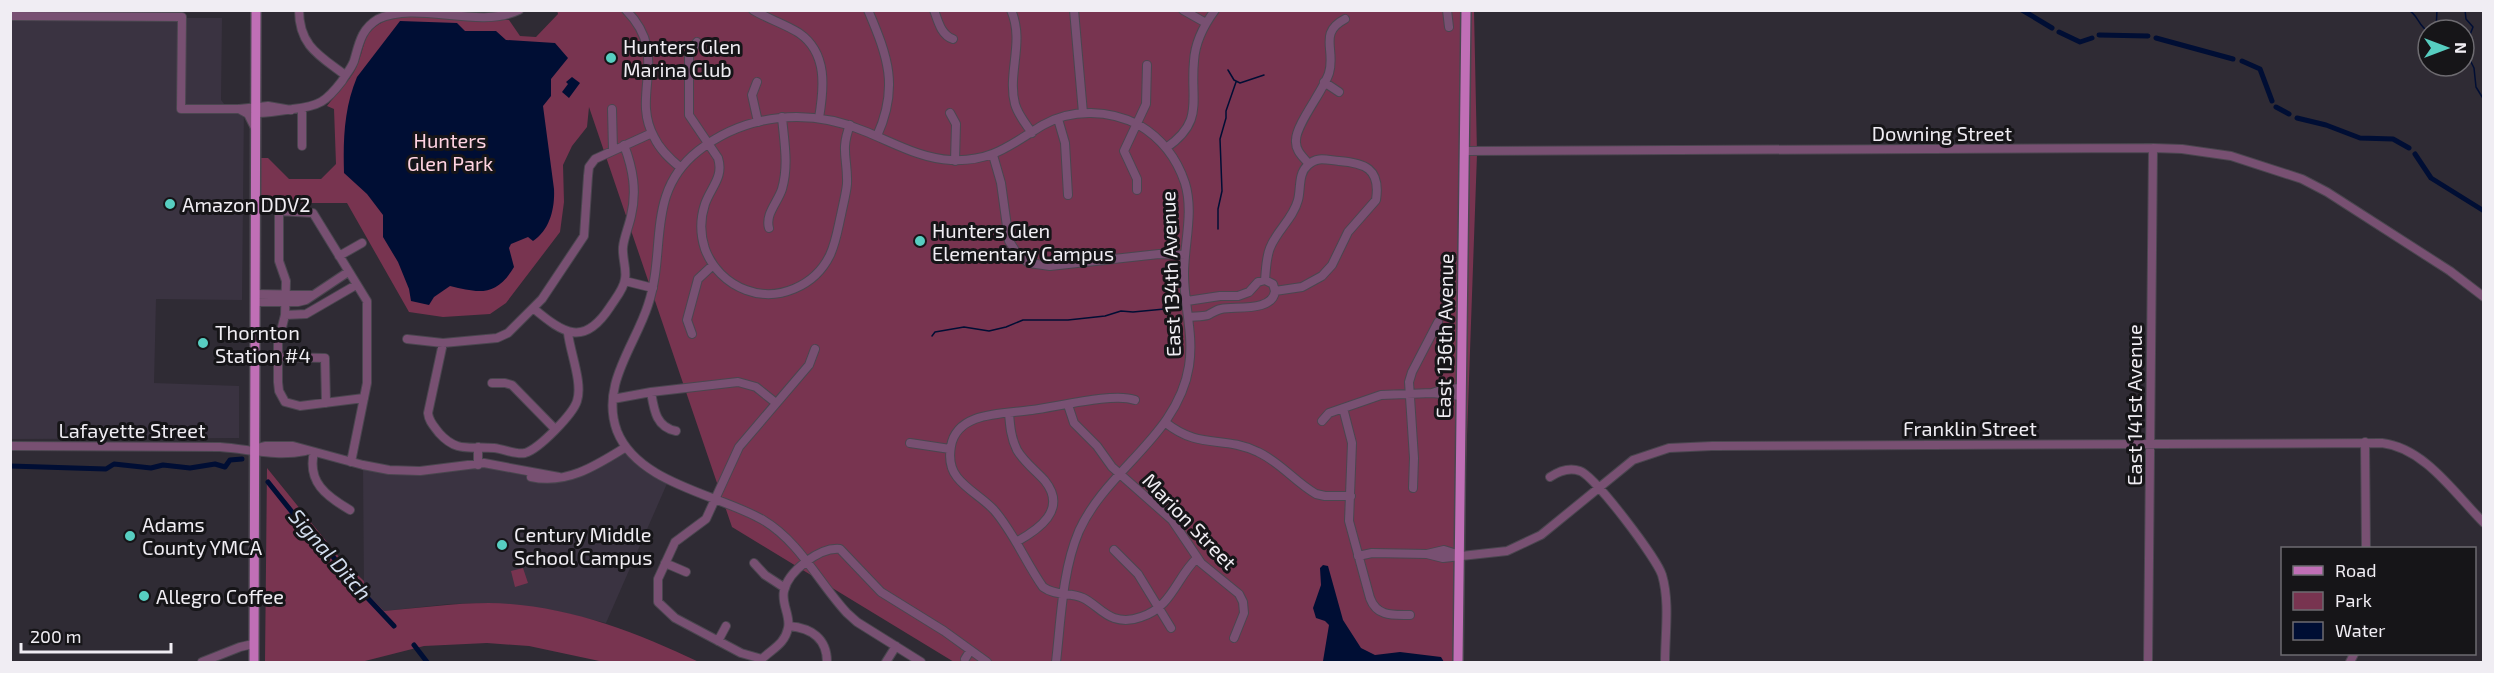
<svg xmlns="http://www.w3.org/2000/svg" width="2494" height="673" font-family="'Exo 2',sans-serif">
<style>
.built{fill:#3a3341}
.green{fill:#783450}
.water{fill:#000e34}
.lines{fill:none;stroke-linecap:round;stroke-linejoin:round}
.stream{stroke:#000e34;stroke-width:1.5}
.canal{stroke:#000e34;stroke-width:5}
.minor-casing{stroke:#4a464f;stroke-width:10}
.major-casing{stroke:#4a464f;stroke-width:12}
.minor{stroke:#785072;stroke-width:8}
.major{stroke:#c06fb6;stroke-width:9}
.poi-dot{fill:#57cec1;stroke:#161518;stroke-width:2}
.labels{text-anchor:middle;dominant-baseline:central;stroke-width:6;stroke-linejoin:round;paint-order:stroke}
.poi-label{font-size:20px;fill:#f0edf3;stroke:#161518;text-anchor:start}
.street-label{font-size:20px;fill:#f0edf3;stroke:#161518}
.park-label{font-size:20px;fill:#ffd3e2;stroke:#161518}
.water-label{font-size:21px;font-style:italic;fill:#d2ddee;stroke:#161518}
</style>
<rect width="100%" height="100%" fill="#2f2b34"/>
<!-- built -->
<path class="built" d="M10,11H97V18H222L221,100L225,105H244L242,300L156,299L154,383L239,386V438L11,439Z
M626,447L669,479L606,623L552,610L490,603L450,604L384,611L364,591L363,465L389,470L478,465L535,478L567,476Z"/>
<!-- green -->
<path class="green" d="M557,10L1474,11L1477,154L1459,662H954L732,527L589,107L587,127L572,146L563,165L564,202L560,232L506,303L490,314L443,317L409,312L347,203H257V158H268L289,179H321L336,164L334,109L327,106C336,94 349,82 356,68C369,39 359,30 397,16L509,20L520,36L536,37L558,14Z
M267,468L339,557L364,581V591L384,611C419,608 454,603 489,603C564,604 633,631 699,662H604L529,646L487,643L424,646L361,662H265Z
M523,568L528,583L515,587L511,571Z"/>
<!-- water -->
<path class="water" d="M400,21L457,23L465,31H496L506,40L555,43L568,58L551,79V96L543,106L554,189C555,208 550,230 533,241L528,237L511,244L509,248L514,267C496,297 479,293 450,286L434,297L429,305L411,301L409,289L398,262L383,237V215L367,194L344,173C343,140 344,108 357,77Z
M572,77L580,83L569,98L562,92L568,84L566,82Z
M1323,565L1328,566L1343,620L1361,648L1375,655L1400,652L1441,657L1444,662L1323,661L1329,625L1325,621L1316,618L1313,608L1321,585L1320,568Z"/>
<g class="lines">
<!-- stream -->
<path class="stream" d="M2408,10C2418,14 2418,26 2428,31
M2465,10L2466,19L2473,27L2466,45V52L2474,68L2476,87L2484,100
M2436,30L2437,10
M1228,70L1234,80L1240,83L1264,75
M1218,229V209L1222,191L1220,139L1226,118V111L1236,82
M932,336L935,332L964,327L989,331L1006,327L1023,320H1068L1105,316L1121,311L1133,312L1175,308"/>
<!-- canal -->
<path class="canal" d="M2022,10L2052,28
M2059,32L2080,42L2092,38
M2099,35L2148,36
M2156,38L2233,59
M2242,61L2260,69L2272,101
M2276,107L2289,114
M2297,118L2326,125L2360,138L2393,139L2409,148
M2415,154L2431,178L2484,211
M10,466L106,469L114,464L151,468L163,465L190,468L215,464L225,467L230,460L242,459
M268,482L312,537L322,541L346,575L394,626
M414,645L427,662"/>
<!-- minor casing -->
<g class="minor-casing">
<path id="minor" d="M299,10C299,46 320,56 345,75
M626,10C671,56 630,93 654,137C660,150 670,159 681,168
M753,10C768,19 785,24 799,33C828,53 824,88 819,118
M868,10C888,57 899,87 877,136
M934,10C938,21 941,35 953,39
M1011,10C1025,42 1007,73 1015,104C1018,115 1026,124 1032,133
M1074,10L1083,113
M1183,10L1206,23
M1447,10L1449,27
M10,16L182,17L181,109H239L268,106L291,110
M697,42L689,54V115L718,158C724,177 711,187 705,204C700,219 700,234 705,249C712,268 727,283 746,290C778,302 815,286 830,255C836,242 838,228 841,215C843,205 846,194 847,184C848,159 840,151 850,125
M757,82L752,95L758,122
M1324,82L1339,92
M239,109L248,114L255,128
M612,109L613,150
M257,113C270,113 281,111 293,109C319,106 326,102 342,81C346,74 351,69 354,61C359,44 361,29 378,19C418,0 478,30 519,10
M950,113L956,124L955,161
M1058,119L1065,143L1068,195
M302,146V109
M1166,148C1205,121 1190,101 1194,61C1195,42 1204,25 1215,10
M1464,151L2153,148L2182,149L2231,156L2302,179L2327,192L2450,271L2484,297
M993,155L1001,183L1009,241L1018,255L1029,263L1050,266L1159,254L1185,255
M1309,164C1302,156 1295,150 1296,140C1296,124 1324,90 1329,73C1336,50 1318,33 1345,19
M1137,190V179L1124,151L1146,104L1147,65
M769,228C765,214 778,202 782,189C789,165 784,141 782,117
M339,256L362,243
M1265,280C1266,270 1266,258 1270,248C1277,230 1293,219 1298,200C1301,189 1298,173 1308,165C1317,156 1327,160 1339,161C1364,163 1381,168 1376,200L1348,232L1332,265L1322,276L1302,287L1275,291
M625,281L653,288
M256,294L312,295
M1187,301L1220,296H1238L1249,292L1258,282L1265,280L1273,284L1275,291C1273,312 1236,306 1221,309C1216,310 1212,313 1208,315C1202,317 1194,316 1188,317
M256,302H298L306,300L348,272
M533,308C564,334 584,347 610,307C615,299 624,289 625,279C627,269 622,258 623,247C624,237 629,226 631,216C637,191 633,169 624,145
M285,315L306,314L356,285
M692,334L687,320L698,279L713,265
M407,339L443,343L497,338L508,333L542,299L584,236L588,176L589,167L595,159L652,133
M443,343L428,413C429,422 434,426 439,433C457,453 469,446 494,448C504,449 516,455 525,453C539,449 573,414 577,401C583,383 570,352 568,333
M815,349L809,365L739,447L706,519L675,542L658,579V602L675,618L741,653L762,659C772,649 785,644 788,628C791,616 781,604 784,591C788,571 820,547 840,549L881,592L944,631L987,662
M278,357L325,358L326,403
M492,383H505L512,385L555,429
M651,392C654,410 656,427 676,431
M1432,393L1444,389L1461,388
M613,399L651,392L738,382L756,387L776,403
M1135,400C1114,392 1057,407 1032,410C1004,414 957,411 951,446C949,457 950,468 957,477C967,490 983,498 994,510C1014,533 1026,563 1043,587C1055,596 1070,592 1083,598C1094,603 1102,614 1114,618C1123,621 1133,620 1141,617C1172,607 1176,578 1197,558
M1068,405L1074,423L1097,446L1112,467L1172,520L1201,563L1239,594L1243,602L1244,613L1234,638
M1343,408L1352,443L1349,521L1370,598C1377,617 1393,615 1410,615
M1009,413C1010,426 1011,438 1017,450C1024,462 1036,471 1045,481C1068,510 1038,530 1016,542
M1322,421L1329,413L1381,395L1432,393L1461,396
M1166,423C1200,450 1223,435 1258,452C1280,462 1295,482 1316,494L1325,496H1351
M2365,442L2366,548
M910,443L950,449
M10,446L220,447C249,449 276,457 305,451
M478,447V465
M254,449L265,446H293L363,465L389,470L420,471L484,463L559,477
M314,452C307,482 326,496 350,510
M351,462L367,383V301L313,213L279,211V261L286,281L285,315L278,343V382L279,391L285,402L300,406L364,398
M531,477C567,485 597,465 626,447
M1550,477C1559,471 1569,467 1580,471C1595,476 1657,559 1662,575C1670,602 1665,634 1665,662
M1413,488L1414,458L1409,382L1412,372L1438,322
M1114,550L1138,574L1171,628
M1427,554L1444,550L1460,555
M1358,556L1372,553L1427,554L1443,558L1507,551L1541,535L1633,460L1669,448L1712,446L2382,443C2425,448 2455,494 2484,523
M665,563L686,572
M754,563L765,575L785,588
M789,626C811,628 827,638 827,662
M718,641L726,626
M965,659L970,651
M202,662L240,647L253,644
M886,662L896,646
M921,662L857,622L847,613C819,583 800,542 763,520C718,494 638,484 617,431C600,385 635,346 648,305C667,249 645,193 698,151C746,113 809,108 864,131C892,142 921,159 951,160C992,162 1010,145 1043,125C1072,108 1110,110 1139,125C1161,138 1177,159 1185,183C1194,212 1184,244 1184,274C1184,305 1194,335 1189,366C1178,436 1107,469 1079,531C1062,571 1061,620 1056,662
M2148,662L2153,148
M2350,662L2354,654"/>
</g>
<!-- major casing -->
<g class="major-casing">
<path id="major" d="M254,662L256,10
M1458,662L1466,10"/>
</g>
<!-- minor -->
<use href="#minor" class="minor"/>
<!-- major -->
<use href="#major" class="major"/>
</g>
<!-- markers -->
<g class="poi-dot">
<circle cx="611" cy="58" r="6"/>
<circle cx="170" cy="204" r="6"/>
<circle cx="920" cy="241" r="6"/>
<circle cx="203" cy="343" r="6"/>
<circle cx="130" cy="536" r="6"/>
<circle cx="502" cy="545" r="6"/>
<circle cx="144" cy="596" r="6"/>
</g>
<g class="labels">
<!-- poi labels -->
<g class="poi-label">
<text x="623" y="46">Hunters Glen<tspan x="623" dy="23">Marina Club</tspan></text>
<text x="182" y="204">Amazon DDV2</text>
<text x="932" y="230">Hunters Glen<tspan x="932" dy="23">Elementary Campus</tspan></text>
<text x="215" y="332">Thornton<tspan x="215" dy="23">Station #4</tspan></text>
<text x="142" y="524">Adams<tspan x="142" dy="23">County YMCA</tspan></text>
<text x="514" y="534">Century Middle<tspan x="514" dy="23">School Campus</tspan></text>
<text x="156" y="596">Allegro Coffee</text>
</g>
<!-- street labels -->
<g class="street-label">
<text x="1942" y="133">Downing Street</text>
<text transform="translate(1170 274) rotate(-92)">East 134th Avenue</text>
<text transform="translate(1444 336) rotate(-89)">East 136th Avenue</text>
<text transform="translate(2134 405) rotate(-90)">East 141st Avenue</text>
<text x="1970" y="428">Franklin Street</text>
<text x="132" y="430">Lafayette Street</text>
<text transform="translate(1190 521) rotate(46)">Marion Street</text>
</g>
<!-- park labels -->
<g class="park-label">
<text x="450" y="140">Hunters<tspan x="450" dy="23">Glen Park</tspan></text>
</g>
<!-- water labels -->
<g class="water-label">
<text transform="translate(331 554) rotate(49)">Signal Ditch</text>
</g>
</g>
<!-- border -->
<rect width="2494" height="673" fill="none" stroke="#f0edf3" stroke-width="24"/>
<!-- legend -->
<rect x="2281" y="547" width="195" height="108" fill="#161518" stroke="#6d6b70" stroke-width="1.5"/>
<rect x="2293" y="566" width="30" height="9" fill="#c06fb6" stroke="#6d6b70" stroke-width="1.5"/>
<text x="2335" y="577" font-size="18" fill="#f0edf3">Road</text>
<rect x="2293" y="592" width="30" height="18" fill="#783450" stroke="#6d6b70" stroke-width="1.5"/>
<text x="2335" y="607" font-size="18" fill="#f0edf3">Park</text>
<rect x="2293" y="622" width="30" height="18" fill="#000e34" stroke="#6d6b70" stroke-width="1.5"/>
<text x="2335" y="637" font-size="18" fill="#f0edf3">Water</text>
<!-- north arrow -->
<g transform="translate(2446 48) rotate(90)"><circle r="28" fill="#161518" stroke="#6d6b70" stroke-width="1.5"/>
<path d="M0-4.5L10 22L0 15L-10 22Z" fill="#57cec1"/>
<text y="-9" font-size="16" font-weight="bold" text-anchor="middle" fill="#f0edf3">N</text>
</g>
<!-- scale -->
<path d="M21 643v9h150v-9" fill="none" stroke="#f0edf3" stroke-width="3"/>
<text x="30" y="643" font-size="18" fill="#f0edf3" stroke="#161518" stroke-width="4.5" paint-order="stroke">200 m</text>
</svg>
